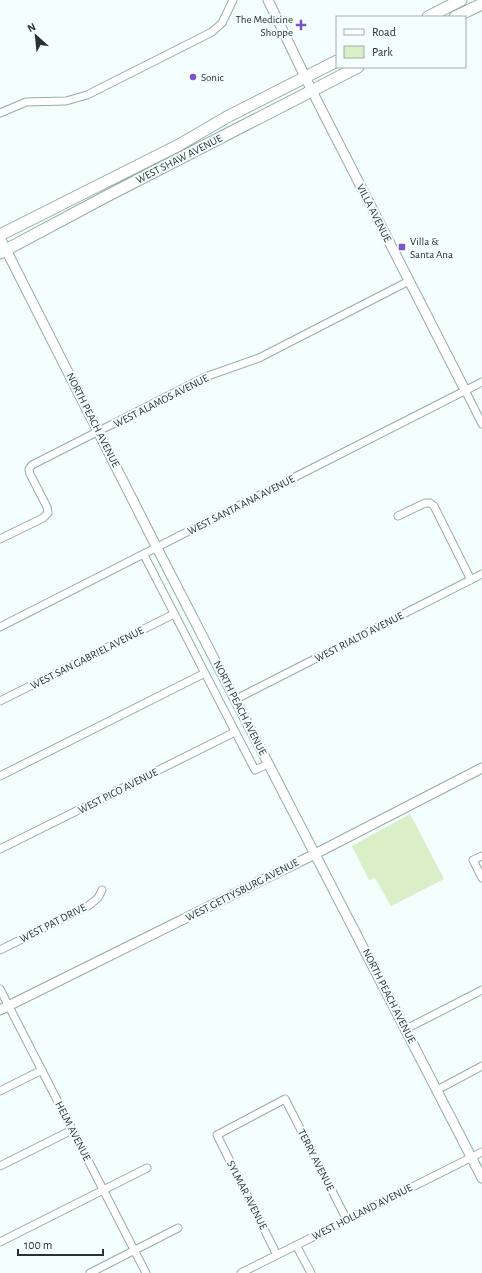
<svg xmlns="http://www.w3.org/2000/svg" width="482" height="1273" font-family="'Alegreya Sans',sans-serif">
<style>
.green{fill:#d8efc8}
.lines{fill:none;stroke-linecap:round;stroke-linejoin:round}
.street-casing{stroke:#95ada7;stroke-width:9}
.secondary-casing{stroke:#95ada7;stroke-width:11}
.primary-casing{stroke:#95ada7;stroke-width:13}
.street{stroke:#fff;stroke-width:7}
.secondary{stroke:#fff;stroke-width:9}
.primary{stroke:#fff;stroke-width:11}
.poi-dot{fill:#7f52cb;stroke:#f4fefc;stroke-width:1.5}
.labels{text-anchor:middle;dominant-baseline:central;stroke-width:4;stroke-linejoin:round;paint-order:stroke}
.poi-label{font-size:11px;fill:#28322f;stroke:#f4fefc;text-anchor:start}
.street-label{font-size:11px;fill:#28322f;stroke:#f4fefc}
</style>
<rect width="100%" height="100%" fill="#f4fefc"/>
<!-- green -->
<path class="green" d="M410,814L444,879L391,906L375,878L369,880L352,846Z"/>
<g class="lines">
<!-- street casing -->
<g class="street-casing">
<path id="street" d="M0,113L26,102L66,101L87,95L212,32L222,23L233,0
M465,390L482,424
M398,516L425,503H430L434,506L471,580
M0,539L43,518L48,513L47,507L30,474L29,469L32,465L205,377L259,358L409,281
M144,555L255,770L268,764
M0,627L482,382
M236,699L482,574
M0,701L174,614
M0,776L205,673
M0,849L235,732
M482,856L473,860L482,878
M0,950L88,906L98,898L102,890
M0,989L146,1273
M406,1029L482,990
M437,1090L482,1066
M0,1091L42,1070
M0,1166L72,1130
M0,1242L147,1168
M296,1245L311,1273
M277,1255L217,1135L285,1099L347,1220
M90,1273L178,1228
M241,1273L482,1152"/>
</g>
<!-- secondary casing -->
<g class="secondary-casing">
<path id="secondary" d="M268,0L312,91L465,390
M0,238L157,548L482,1178
M0,1010L315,854L482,768"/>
</g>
<!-- primary casing -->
<g class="primary-casing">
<path id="primary" d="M428,17L461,0
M455,17L482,4
M0,235L179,145L227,117L337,61
M0,253L107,196L358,67"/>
</g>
<!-- street -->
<use href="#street" class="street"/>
<!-- secondary -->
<use href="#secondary" class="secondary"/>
<!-- primary -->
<use href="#primary" class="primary"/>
</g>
<!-- markers -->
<g class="poi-dot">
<path d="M299 19h4v4h4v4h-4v4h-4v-4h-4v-4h4z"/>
<circle cx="193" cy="77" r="4"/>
<rect x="398" y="243" width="8" height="8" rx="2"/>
</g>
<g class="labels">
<!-- poi labels -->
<g class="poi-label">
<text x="293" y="19" text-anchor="end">The Medicine<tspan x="293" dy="13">Shoppe</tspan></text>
<text x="201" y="77">Sonic</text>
<text x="410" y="241">Villa &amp;<tspan x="410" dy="13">Santa Ana</tspan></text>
</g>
<!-- street labels -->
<g class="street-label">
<text transform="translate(179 159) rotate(-27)">WEST SHAW AVENUE</text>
<text transform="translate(374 213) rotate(63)">VILLA AVENUE</text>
<text transform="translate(161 401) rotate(-27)">WEST ALAMOS AVENUE</text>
<text transform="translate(93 420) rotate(63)">NORTH PEACH AVENUE</text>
<text transform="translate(241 505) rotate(-27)">WEST SANTA ANA AVENUE</text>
<text transform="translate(359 637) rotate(-27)">WEST RIALTO AVENUE</text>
<text transform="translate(87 658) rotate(-27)">WEST SAN GABRIEL AVENUE</text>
<text transform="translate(240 708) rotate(63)">NORTH PEACH AVENUE</text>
<text transform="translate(118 791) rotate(-27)">WEST PICO AVENUE</text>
<text transform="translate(242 890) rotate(-27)">WEST GETTYSBURG AVENUE</text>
<text transform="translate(53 923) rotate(-27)">WEST PAT DRIVE</text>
<text transform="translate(389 996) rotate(63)">NORTH PEACH AVENUE</text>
<text transform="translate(73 1131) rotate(63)">HELM AVENUE</text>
<text transform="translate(316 1160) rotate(63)">TERRY AVENUE</text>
<text transform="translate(247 1195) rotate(63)">SYLMAR AVENUE</text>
<text transform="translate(362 1212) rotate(-27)">WEST HOLLAND AVENUE</text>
</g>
</g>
<!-- legend -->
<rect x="336" y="16" width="130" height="52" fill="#f4fefc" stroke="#a2acaa"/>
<rect x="344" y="29" width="20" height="6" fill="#ffffff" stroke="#a2acaa"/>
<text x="372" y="36" font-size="12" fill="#28322f">Road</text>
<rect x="344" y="46" width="20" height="12" fill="#d8efc8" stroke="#a2acaa"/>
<text x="372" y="56" font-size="12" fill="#28322f">Park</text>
<!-- north arrow -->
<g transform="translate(36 36) rotate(333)" stroke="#f4fefc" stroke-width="3" paint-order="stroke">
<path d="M0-3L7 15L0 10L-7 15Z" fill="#28322f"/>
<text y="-6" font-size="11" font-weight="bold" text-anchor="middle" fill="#28322f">N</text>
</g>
<!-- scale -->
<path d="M18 1249v6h85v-6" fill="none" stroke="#28322f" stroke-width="2"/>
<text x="24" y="1249" font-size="12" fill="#28322f" stroke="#f4fefc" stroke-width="3" paint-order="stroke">100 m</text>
</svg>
